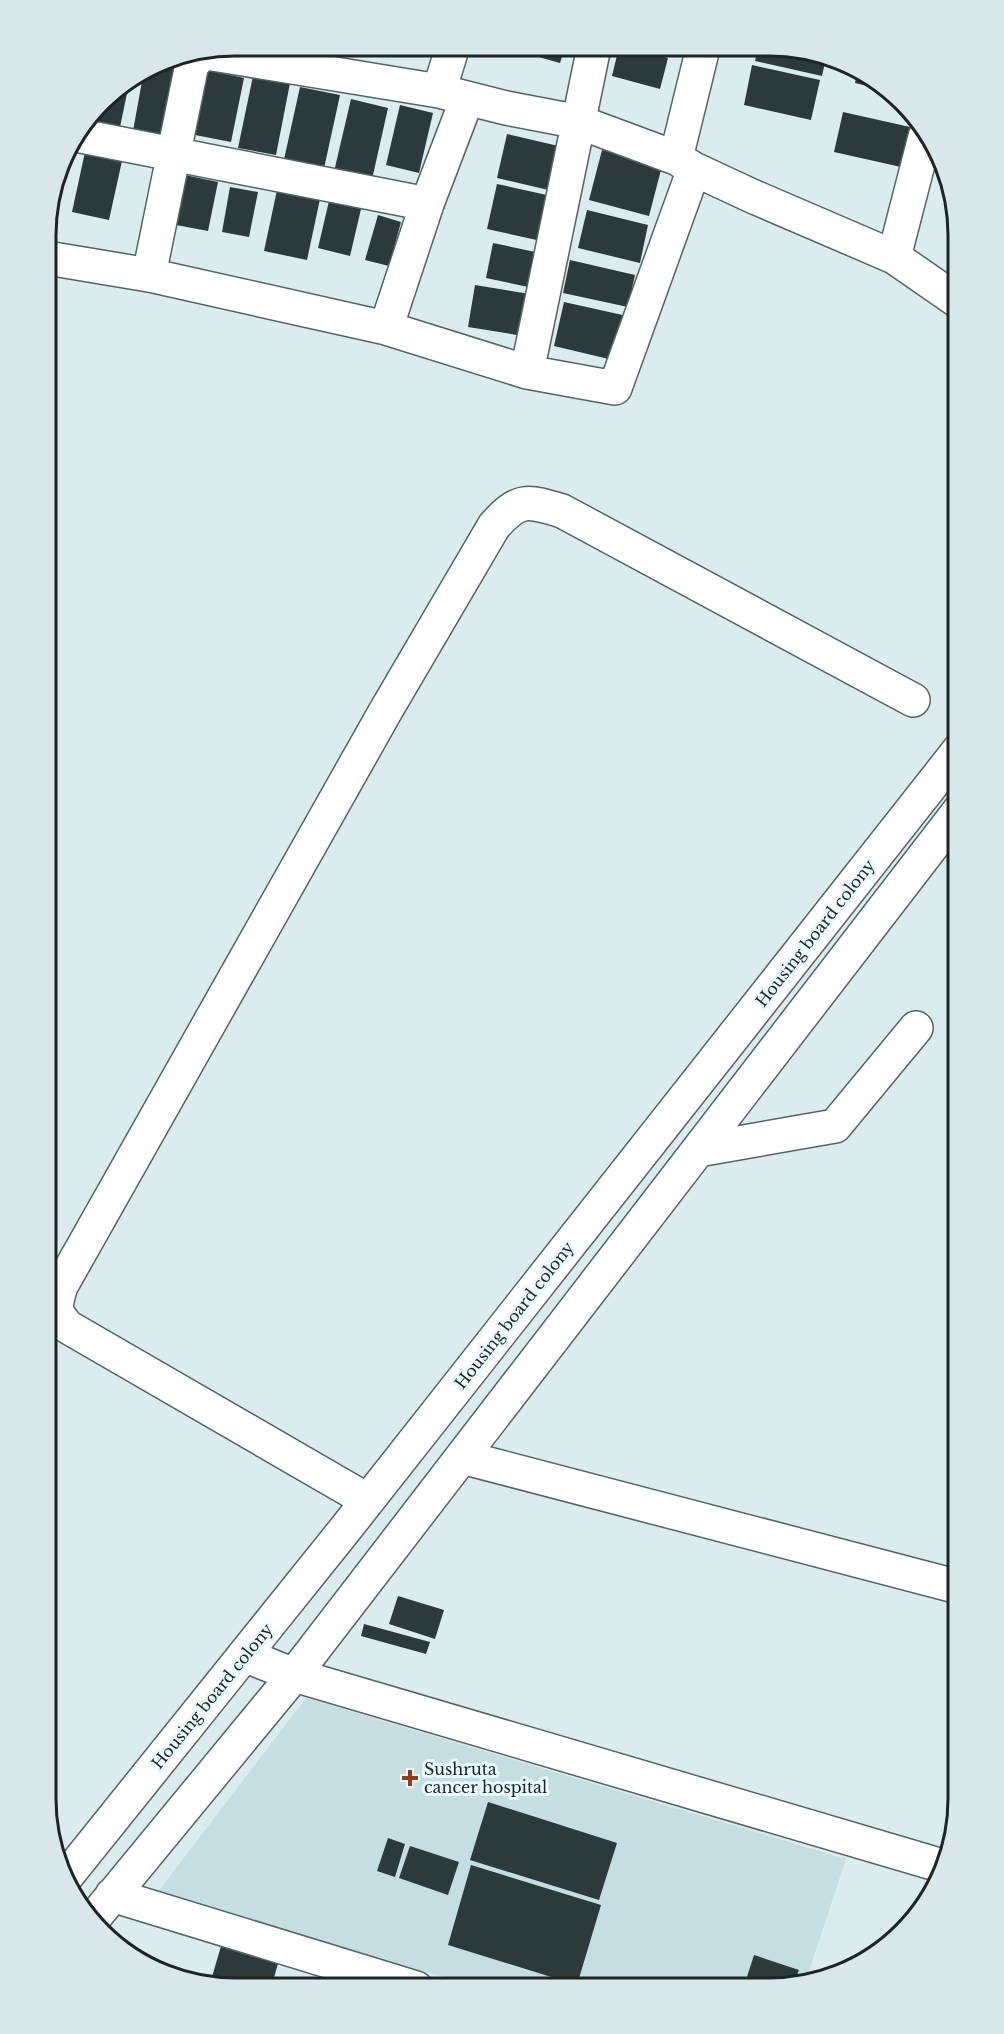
<svg xmlns="http://www.w3.org/2000/svg" width="1004" height="2034" font-family="'Libre Baskerville',serif">
<style>
.built{fill:#c4dee1}
.building{fill:#2c3a3c}
.lines{fill:none;stroke-linecap:round;stroke-linejoin:round}
.minor-casing{stroke:#546465;stroke-width:36}
.minor{stroke:#fff;stroke-width:33}
.poi-dot{fill:#9d3613;stroke:#e8f9fb;stroke-width:2}
.labels{text-anchor:middle;dominant-baseline:central;stroke-width:6;stroke-linejoin:round;paint-order:stroke}
.street-label{font-size:16px;fill:#1e2425;stroke:#e8f9fb}
.poi-label{font-size:16px;fill:#1e2425;stroke:#e8f9fb;text-anchor:start}
.rim{fill:none;stroke:#1e2425;stroke-width:3}
</style>
<rect width="100%" height="100%" fill="#daecee"/>
<!-- built -->
<path class="built" d="M306,1698L846,1859L805,1983L770,1989L482,1988L157,1893Z"/>
<!-- building -->
<path class="building" d="M511,47H565L560,63L510,49Z
M619,47H630L668,58L660,89L612,76Z
M758,48L806,49L826,58L822,76L755,61Z
M162,59L183,62L169,138L133,131L144,70Z
M752,65L820,80L811,120L744,105Z
M203,69L244,78L231,142L190,134Z
M857,73L893,91V92L855,83Z
M253,76L290,83L276,155L238,148Z
M130,79L120,127L97,122L101,103L109,92Z
M300,87L340,95L323,173L283,164Z
M351,99L388,108L371,184L333,176Z
M400,105L433,113L419,173L386,165Z
M843,112L910,127L901,167L834,152Z
M507,134L567,148L557,192L497,178Z
M67,147L56,206L48,205L65,150Z
M602,150L662,166L649,216L589,200Z
M85,152L122,161L109,220L72,212Z
M185,175L218,182L208,231L176,225Z
M497,184L556,197L546,242L487,229Z
M230,187L258,192L249,237L222,232Z
M277,190L320,199L307,260L264,251Z
M329,201L361,209L350,256L318,248Z
M587,210L648,225L640,263L578,248Z
M378,215L401,222L389,266L365,260Z
M493,243L540,253L533,288L486,278Z
M570,260L635,275L628,307L563,293Z
M475,285L530,294L523,336L468,327Z
M564,302L627,316L617,361L554,346Z
M398,1596L444,1610L435,1639L389,1624Z
M364,1624L430,1642L426,1654L361,1636Z
M488,1802L617,1843L599,1900L470,1860Z
M388,1838L405,1844L395,1877L377,1871Z
M410,1846L459,1862L448,1895L399,1878Z
M471,1865L601,1905L577,1985L448,1945Z
M224,1936L281,1953L271,1988L209,1987Z
M754,1955L799,1970L793,1985L770,1989H754L744,1986Z"/>
<g class="lines">
<!-- minor casing -->
<g class="minor-casing">
<path id="minor" d="M200,52L439,91L506,108L579,122L676,158L694,169L752,196L894,257L959,302
M439,91L453,46
M76,135L427,204
M676,158L703,48
M894,257L925,137
M47,258L149,275L386,328L427,204L467,99
M149,275L192,64L207,50
M386,328L527,372L615,388L694,169
M527,372L594,47
M698,1150L835,1126L916,1028
M462,1457L959,1587
M367,1500L68,1327C53,1311 55,1306 61,1286L385,712L494,526C519,498 527,500 562,511L913,700
M244,1655L294,1675L946,1867
M66,1877L343,1532L959,750
M112,1895L416,1988
M94,1918L294,1675L959,811"/>
</g>
<!-- minor -->
<use href="#minor" class="minor"/>
</g>
<!-- markers -->
<path class="poi-dot" d="M407 1769h6v6h6v6h-6v6h-6v-6h-6v-6h6z"/>
<g class="labels">
<!-- street labels -->
<g class="street-label">
<text transform="translate(815 933) rotate(-52)">Housing board colony</text>
<text transform="translate(514 1315) rotate(-52)">Housing board colony</text>
<text transform="translate(212 1696) rotate(-51)">Housing board colony</text>
</g>
<!-- poi labels -->
<g class="poi-label">
<text x="424" y="1769">Sushruta<tspan x="424" dy="18">cancer hospital</tspan></text>
</g>
</g>
<!-- crop -->
<path d="M0 0H1004V2034H0ZM235 56H769A179 179 0 0 1 948 235V1799A179 179 0 0 1 769 1978H235A179 179 0 0 1 56 1799V235A179 179 0 0 1 235 56Z" fill="#d8e8ea" fill-rule="evenodd"/>
<path class="rim" d="M235 56H769A179 179 0 0 1 948 235V1799A179 179 0 0 1 769 1978H235A179 179 0 0 1 56 1799V235A179 179 0 0 1 235 56Z"/>
</svg>
